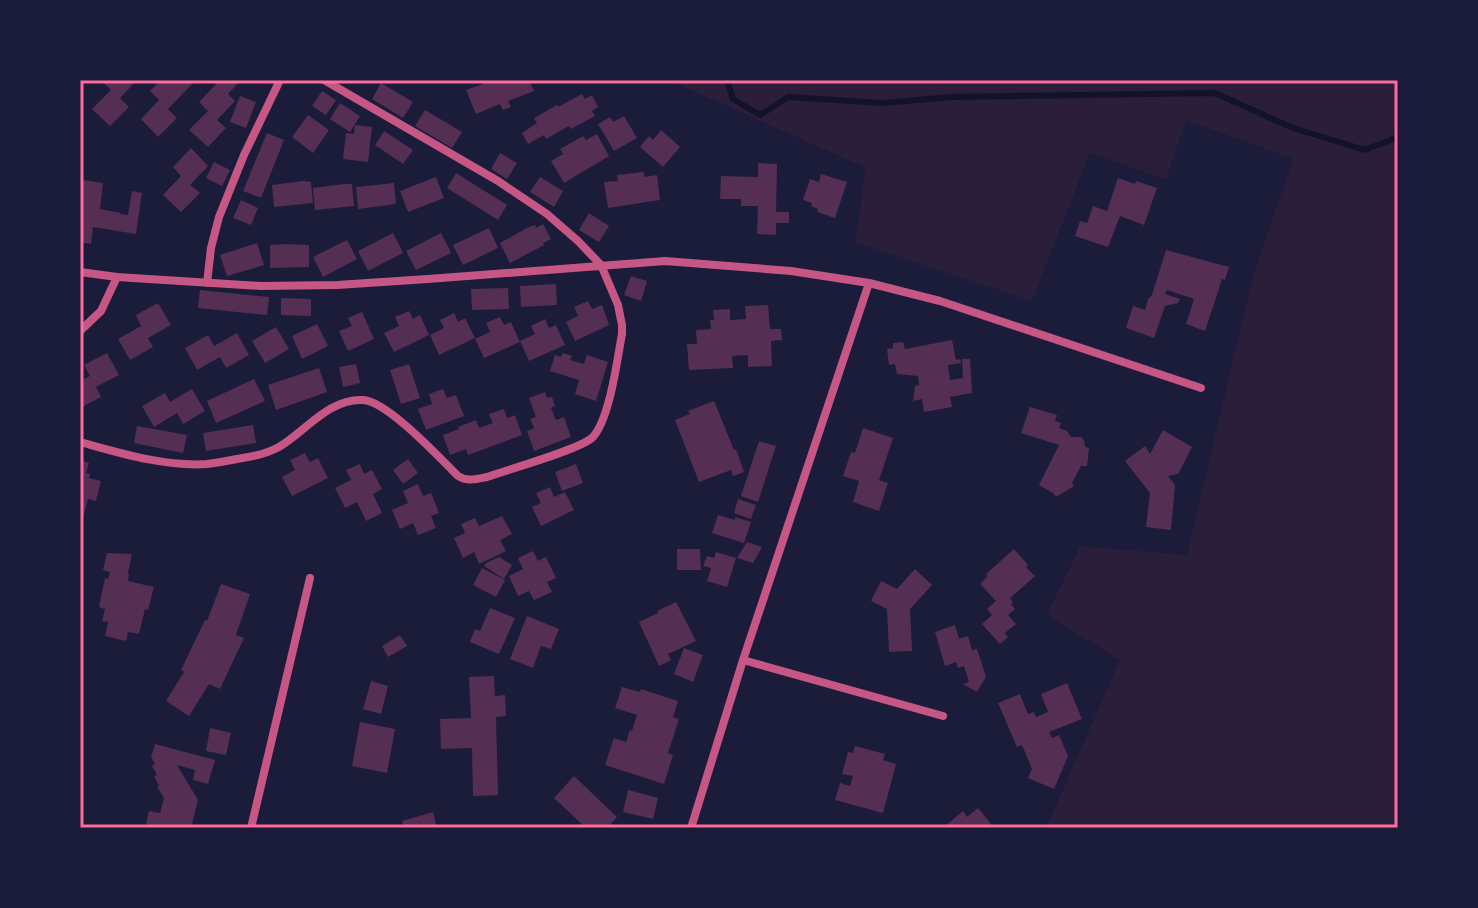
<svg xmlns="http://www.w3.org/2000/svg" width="1478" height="908" font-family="Commissioner,sans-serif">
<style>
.green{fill:#2a1e3b}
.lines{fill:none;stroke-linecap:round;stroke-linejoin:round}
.stream{stroke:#12122b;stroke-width:6}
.building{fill:#542f53}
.minor{stroke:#c65784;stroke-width:8}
.neatline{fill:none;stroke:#ff6b9d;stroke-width:3}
</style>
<rect width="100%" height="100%" fill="#1b1b3a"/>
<!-- green -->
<path class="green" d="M669,80H1398V828H1046L1120,660L1047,615L1080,546L1187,555L1253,276L1293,159L1186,120L1166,180L1090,153L1032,301L855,242L866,168Z"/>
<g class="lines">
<!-- stream -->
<path class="stream" d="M727,80L733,99L760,115L788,97L882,103L952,97L1215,93L1293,128L1365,150L1398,137"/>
</g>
<!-- building -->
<path class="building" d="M101,80H137L120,98L129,107L110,126L92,109L111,90Z
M161,80H196L168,109L177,118L158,137L141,119L159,100L150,91Z
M214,80H241L228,94L235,101L217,120L226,128L208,147L189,130L208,111L199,102L217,83Z
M481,80H529L534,91L508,101L511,107L503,110L500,104L476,114L466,90L483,84Z
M381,83L413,102L403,118L372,99Z
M322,91L336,100L326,115L312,106Z
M582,94L585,99L592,95L598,107L592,111L595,116L571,129L569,126L546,139L544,135L528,144L522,133L537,123L534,118L557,105L558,107Z
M240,96L256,102L246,128L230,122Z
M340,103L360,116L350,132L330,119Z
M425,110L462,132L452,148L415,126Z
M308,115L329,130L313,153L292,137Z
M624,116L637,138L614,151L598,124L610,117L613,122Z
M355,125L372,127L368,162L343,159L346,133L354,134Z
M661,130L680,147L663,167L640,147L649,136L653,140Z
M384,131L413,150L403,164L375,145Z
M267,133L284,140L261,198L243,191Z
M597,134L609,156L564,183L551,161L563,154L560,149L571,143L583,136L586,140Z
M191,148L208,166L190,185L200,193L181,212L163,195L181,176L173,167Z
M500,153L517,163L507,179L491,169Z
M214,162L230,170L222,186L206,178Z
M758,163L777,164L776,212H789V223H776V235L757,234L758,206H741V199H720L721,176L758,177Z
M644,172V177L657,175L660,200L608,208L604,182L618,181L617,175Z
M456,173L507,205L498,220L447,188Z
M821,174L847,182L835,218L817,212L818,209L811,206L812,203L803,200L810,179L819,182Z
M436,177L444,198L408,212L400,191Z
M540,177L563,191L554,207L530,192Z
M1118,178L1135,184L1136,181L1157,188L1144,225L1120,216L1108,247L1075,236L1080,221L1087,223L1093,206L1107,211Z
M83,180L103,183L100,209L121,213L120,214L128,215L132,191L142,193L136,234L93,227L91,244L80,242V188H82Z
M303,181L311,182L313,203L274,207L272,185Z
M394,183L396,204L358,209L356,187Z
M344,184H352L354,206L315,210L313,188Z
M241,200L258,208L251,225L233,218Z
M589,213L609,226L599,242L579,230Z
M543,224L551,239L543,243L544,245L510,263L500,243L527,228L535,225L536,228Z
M489,228L498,248L463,265L453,245Z
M393,233L403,253L368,271L358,251Z
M441,233L451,253L416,270L406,251Z
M347,240L357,259L323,277L313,257Z
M257,243L264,265L227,276L220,255Z
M286,244L309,245V267L270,268V245Z
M1166,250L1229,267L1225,280L1222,279L1205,331L1186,324L1194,299L1167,290L1165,294L1180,299L1178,303L1165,306L1154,338L1126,328L1133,306L1145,310L1148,299L1152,295Z
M631,276L647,281L641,301L624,295Z
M556,284L557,305L521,307L520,286Z
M508,288L509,309L472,310L471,289Z
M200,290L269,297L267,315L198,308Z
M281,298L311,299V316L281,315Z
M588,301L592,309L602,305L609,325L575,341L566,322L578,316L574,307Z
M158,303L171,325L148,338L153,347L130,360L118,339L141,326L136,315Z
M768,305L770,329H781L782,340L771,341L772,366L748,367V355L732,356L733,368L689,370L687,344H697L696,330L711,329L710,320H714L713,310L730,309V320L746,319L745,306Z
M409,311L413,319L420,315L429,335L394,352L384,333L399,326L395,317Z
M362,312L374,339L348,351L339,331L352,326L348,318Z
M454,313L458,322L465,318L475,338L439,355L430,335L444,328L440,320Z
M500,317L504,325L511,322L520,342L484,358L475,339L490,332L486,323Z
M545,319L549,328L556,325L565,345L529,361L520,341L535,334L531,326Z
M317,324L328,346L302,359L292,336Z
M276,327L289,349L265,363L252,341Z
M237,333L249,355L226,368L220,357L197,370L185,348L208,335L214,346Z
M952,340L956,360L960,359L961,363L948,365L950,380L963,378L962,359H970L972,393L950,397L952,407L924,412L922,399L913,401L915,386L919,385L918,376L897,374L895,364L889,365L887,349L893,348V343L903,342L905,349Z
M107,353L119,375L96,387L101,397L80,408V381L90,376L84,365Z
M563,353L572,356L570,360L584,364L587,355L608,362L596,401L575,394L579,380L550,371L555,355L561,357Z
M356,364L360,383L343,387L339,367Z
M409,364L420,398L401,404L390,370Z
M319,368L327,392L276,410L268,385Z
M254,379L265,401L216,423L207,401Z
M192,389L205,411L183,424L177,413L154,427L142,406L165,393L170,402Z
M443,389L447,398L456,395L464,416L426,430L418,409L432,404L429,394Z
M545,392L547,398L552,397L555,406L551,408L556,420L564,417L571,437L534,451L527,431L534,428L530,419L536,417L529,398Z
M714,401L734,450L736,449L744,472L733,476L731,470L699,482L675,420L690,414L688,411Z
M1030,407L1057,415L1055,421L1061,423L1059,428L1067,431L1071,437H1081L1084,440L1085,447L1089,448L1087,466H1081L1072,483L1074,486L1056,497L1053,493L1039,485L1059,445L1021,433Z
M504,409L507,418L515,415L522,435L468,455L466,449L450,455L443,435L459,429L458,427L476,420L479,428L493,423L489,414Z
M253,425L256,443L206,451L203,433Z
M137,426L187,435L183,453L134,443Z
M863,428L893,438L879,480L888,483L879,511L853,502L859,481L843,476L851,452L855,453Z
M1163,430L1192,447L1178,474L1168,476L1175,485L1171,530L1146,527L1150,493L1125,461L1145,446L1150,454Z
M759,441L776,446L758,502L741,496Z
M305,453L310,462L318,458L328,478L292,496L282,477L295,470L290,460Z
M408,459L418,473L403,484L393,470Z
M80,460L89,463L86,473L90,474L89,478L101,481L96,501L88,499L81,526Z
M360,464L364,474L372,470L382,489L373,494L382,513L366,521L357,502L345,508L335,488L351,480L346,470Z
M576,464L583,483L562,491L555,472Z
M418,484L423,496L431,493L439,513L431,516L436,528L418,535L413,523L400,529L392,510L408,503L403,491Z
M550,487L554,497L565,492L574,510L541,526L532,507L541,503L536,493Z
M738,499L756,505L751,519L734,513Z
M718,515L735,520V517L751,522L744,543L712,533Z
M502,516L512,534L500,540L506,551L479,564L474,552L463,558L454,538L465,533L461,524L475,518L479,526Z
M747,542L762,547L753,563L737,558Z
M677,549H700L701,570H677Z
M1014,549L1028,565L1026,567L1035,576L1010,598L1013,602L1011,604L1015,609L1008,615L1016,624L1005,633L1008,637L1000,644L982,624L992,615L987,609L996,601L980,584L988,576L986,574Z
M533,551L538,561L546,557L556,578L547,582L552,592L534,600L529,591L518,596L509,576L523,569L518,558Z
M716,552L736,558L727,587L707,581L711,568L703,566L707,556L714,558Z
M107,553L132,554L128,573L129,574L128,581L154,587L148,610L145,609L139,634L128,632L126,641L105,636L108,622L102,621L105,609L99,607L105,578L108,579L110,572L103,570Z
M499,557L512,565L504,579L484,566L486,563Z
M482,568L505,580L496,597L473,585Z
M915,569L932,585L910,609L912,651L889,652L887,609L871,601L881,581L897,589Z
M221,584L250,594L236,635L244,638L220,689L209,684L189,716L166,701L184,672L181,670L205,620L207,621Z
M676,602L696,641L668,654L671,660L659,666L639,622L658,613L657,611Z
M490,608L515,618L499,654L470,642L475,629L480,631Z
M527,616L559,629L551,649L541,646L533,668L510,659Z
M955,625L959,639L968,636L972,650L977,649L986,677L977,692L963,684L969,682L964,666L958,668L956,662L945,666L935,632Z
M400,635L407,646L388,657L382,646Z
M684,648L703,655L693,682L674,674Z
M494,676L495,696L505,695L506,716L496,717L498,795L473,796L472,748L441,749L440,719L471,718L469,677Z
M371,681L388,686L381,714L363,709Z
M1067,683L1082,719L1049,732L1052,738L1059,735L1068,756L1054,789L1028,778L1032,769L1022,745L1017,747L998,703L1020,694L1028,714L1034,712L1036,717L1048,712L1041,694Z
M622,687L640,692L641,689L678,701L673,717L679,719L668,753L673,755L664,784L605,765L614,738L626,742L630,730L632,731L637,715L615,708Z
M360,722L395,729L387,773L352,766Z
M210,728L231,733L226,755L206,751Z
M155,744L215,760L208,784L193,780L195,770L177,765L198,800L191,828H157V827L146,824L149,811L160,813L164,798L157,787L159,786L154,776L157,775L152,766L155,764L151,757Z
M855,746L885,754L883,760L896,764L883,813L835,800L840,783L850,786L853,776L842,774L848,752L853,753Z
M574,776L617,817L607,828H586L554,798Z
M628,790L658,798L653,819L623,812Z
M978,808L991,824L986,828H947L945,826L963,811L967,817Z
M433,812L437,828H404L402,821Z"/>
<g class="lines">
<!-- minor -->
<path class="minor" d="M80,272L117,277L261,286L337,285L428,279L665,261L791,271L869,283L940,301L1201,388
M207,283L211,248L219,217L244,155L280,80
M80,331L101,311L117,277
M80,442C120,453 165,467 207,464C217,463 227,461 237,459C252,457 266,454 279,447C305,432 329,398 363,400C387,401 440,458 458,476C467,482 477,479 487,477C506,470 582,449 593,437C610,418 617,360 622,334V325L618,305L601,265L578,241L547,214L498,181L324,80
M743,660L943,716
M251,828L310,578
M691,828L743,660L869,283"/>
</g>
<!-- border -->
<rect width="1478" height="908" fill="none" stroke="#1b1b3a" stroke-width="164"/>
<rect x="82" y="82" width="1314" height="744" class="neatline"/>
</svg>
